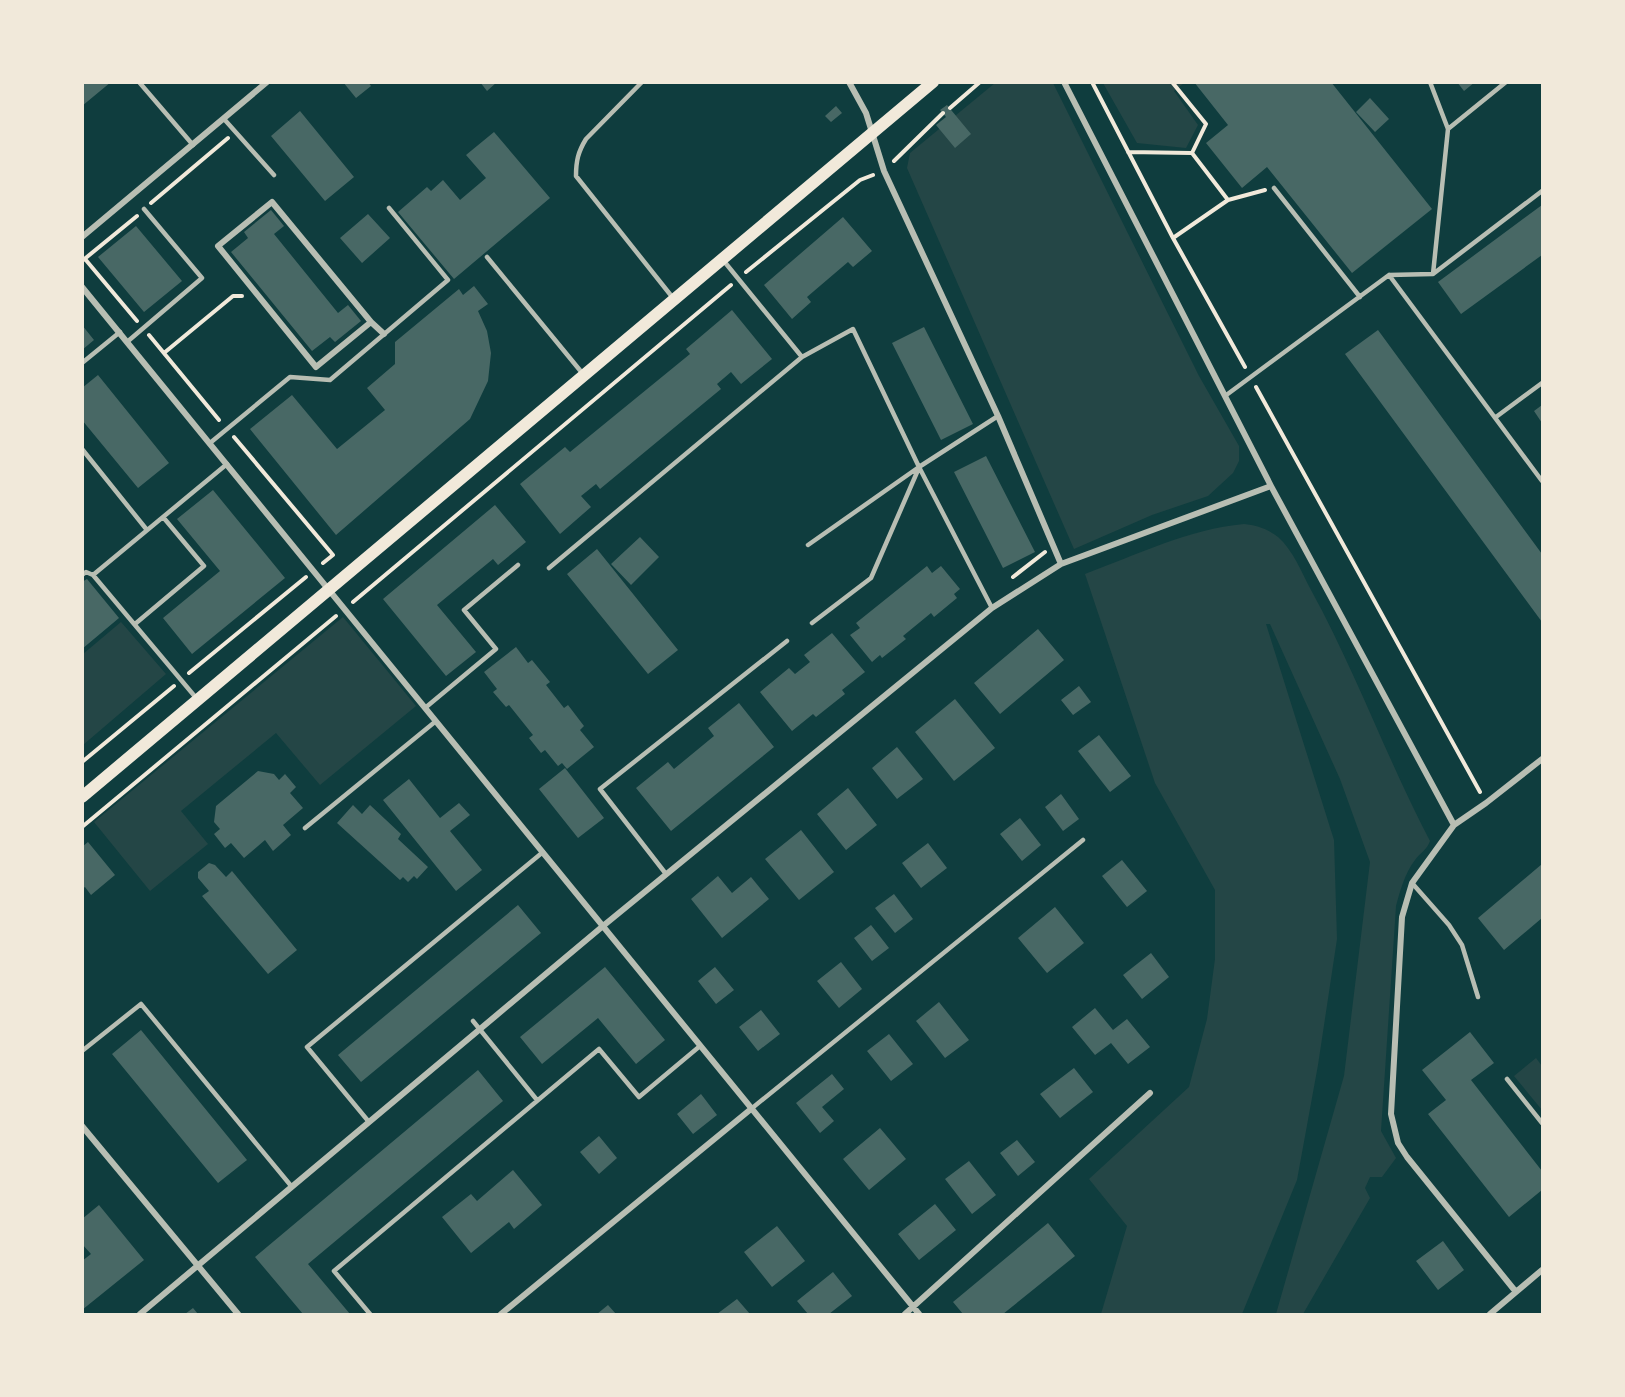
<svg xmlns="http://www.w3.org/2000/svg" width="1625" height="1397" font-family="'Open Sans',sans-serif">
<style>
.green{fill:#244646}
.building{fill:#486865}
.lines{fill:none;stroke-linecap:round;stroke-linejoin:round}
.path{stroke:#f1e9da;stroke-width:4}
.service{stroke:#b8beb3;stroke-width:4.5}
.minor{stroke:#b8beb3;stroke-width:6}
.secondary{stroke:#f1e9da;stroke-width:12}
</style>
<rect width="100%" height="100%" fill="#0f3d3e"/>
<!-- green -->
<path class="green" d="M995,83H1053L1199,376L1239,446V461L1233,473L1208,496L1152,515L1074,549L907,168L910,153Z
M1103,83H1184L1174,91L1198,125L1186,148L1137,143Z
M1244,524C1256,525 1268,529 1278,537C1293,550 1302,573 1311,590C1356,672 1387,759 1430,841C1427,850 1420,853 1415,860C1405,873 1400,891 1396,906L1381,1131L1396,1158L1382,1177H1370L1365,1188L1370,1198L1303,1314H1276L1344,1076L1370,862L1340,779L1270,624H1266L1334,840L1337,939L1318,1065L1297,1180L1242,1314H1101L1127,1226L1089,1179L1189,1087L1207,1019L1215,959V890L1155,783L1085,574C1136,555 1189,529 1244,524Z
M343,617L416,706L320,785L276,733L181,811L208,844L150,891L94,822Z
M121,622L166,674L83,745V654Z
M1536,1058L1542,1066V1110L1514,1076Z"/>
<!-- building -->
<path class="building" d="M82,82H111L82,106Z
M343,82H368L371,86L356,98Z
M480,82H497L487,91Z
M1194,82H1331L1432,209L1352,273L1267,167L1242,188L1206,143L1228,125Z
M1457,82H1475L1464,91Z
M1370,98L1389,119L1375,132L1356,112Z
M947,105L971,134L955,148L936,125L946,117L940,110Z
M836,106L842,113L831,122L825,116Z
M300,111L354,177L325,201L271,136Z
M494,132L550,198L454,279L398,212L427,187L431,191L443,180L460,200L486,178L466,155Z
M1542,205V255L1461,314L1438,282Z
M271,210L284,226L274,234L338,313L348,305L361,321L335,342L330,337L312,351L231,252L248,238L244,232Z
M368,214L390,238L362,263L340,238Z
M843,217L872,251L853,267L848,262L807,297L811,302L792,319L764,285Z
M136,226L182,281L144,312L98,257Z
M474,286L488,304L478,311L487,331L491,353L488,381L470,419L336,535L250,429L292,395L337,449L385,410L367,388L395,364V342L459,289L463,295Z
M732,310L772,359L741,384L731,372L717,384L721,389L600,489L596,484L581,496L591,507L560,534L520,484L565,447L570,452L690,354L686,349Z
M82,325L94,340L82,350Z
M924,327L973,424L941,440L892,343Z
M1378,330L1542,554V622L1345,354Z
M98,375L169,463L138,488L82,420V388Z
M1542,405V423L1534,411Z
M986,456L1035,552L1003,568L954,472Z
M213,490L285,578L192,654L163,618L220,571L177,519Z
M495,505L526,542L498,565L493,559L437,605L476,652L446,676L383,599Z
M640,537L659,557L631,585L611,564Z
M597,549L678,650L648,674L567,574Z
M927,566L932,573L941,566L960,589L954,594L957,598L934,617L931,613L903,636L906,639L882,658L880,655L872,662L850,635L860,628L856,623Z
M87,579L119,618L82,649V582Z
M1038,629L1064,660L1000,714L974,683Z
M832,633L865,672L842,690L845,694L816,717L813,714L792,731L760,692L789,668L795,674L810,662L804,655Z
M516,647L528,663L532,660L550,682L546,685L564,708L568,705L584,726L580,730L594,747L567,769L562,763L558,766L545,750L541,753L529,738L533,735L509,705L506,707L493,692L497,689L484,672Z
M1079,686L1091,702L1073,715L1061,700Z
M955,699L995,748L954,781L915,732Z
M739,703L774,747L671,831L636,788L668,762L674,769L714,736L708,728Z
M1099,735L1131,776L1110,792L1078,751Z
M897,747L923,779L897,799L872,768Z
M565,768L604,818L578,838L539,789Z
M258,771L274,774L279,780L285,774L296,787L290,793L303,808L283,825L291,835L273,851L265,840L244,858L231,843L225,848L214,834L220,829L214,822L216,806Z
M409,779L440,818L459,803L470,815L450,831L482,870L456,891L383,800Z
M848,788L877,825L846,850L817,814Z
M1061,794L1079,819L1063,831L1045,807Z
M353,805L362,814L370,805L401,834L398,839L428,867L417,879L414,876L408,882L403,877L400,880L337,823Z
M1020,818L1041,845L1022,861L1000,834Z
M801,830L834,872L799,900L765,859Z
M88,842L115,875L91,895L85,887L82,889V847Z
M928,843L947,868L921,888L902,863Z
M1122,860L1147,891L1127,907L1102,876Z
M209,863L215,865L226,877L232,871L297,950L268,974L202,896L209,891L198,878V872Z
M1542,864V918L1504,950L1478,918Z
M718,876L732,893L751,877L769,899L722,938L691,899Z
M894,894L913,919L895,933L875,908Z
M518,905L541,933L361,1082L338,1055Z
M1055,907L1084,943L1047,973L1018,938Z
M871,925L889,948L872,961L854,938Z
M1151,953L1169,977L1142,999L1123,975Z
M841,962L862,989L839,1008L817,981Z
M605,967L665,1040L636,1064L598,1018L542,1064L520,1037Z
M715,967L734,990L716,1004L698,981Z
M939,1002L969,1040L945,1058L916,1021Z
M1095,1008L1113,1030L1127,1019L1150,1047L1128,1064L1111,1043L1095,1055L1072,1027Z
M761,1010L780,1034L758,1051L739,1027Z
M141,1030L247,1160L218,1183L112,1054Z
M1470,1032L1494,1063L1471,1080L1542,1171V1190L1509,1217L1428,1114L1446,1100L1422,1070Z
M889,1034L913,1064L891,1081L867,1051Z
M1074,1068L1093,1092L1060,1118L1040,1094Z
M478,1070L503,1101L308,1264L350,1314H303L255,1257Z
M832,1074L844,1089L822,1107L834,1121L820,1133L796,1103Z
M701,1094L717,1115L693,1134L677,1114Z
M880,1128L906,1159L869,1190L843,1159Z
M599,1136L617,1158L599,1174L580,1152Z
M1017,1140L1035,1162L1018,1176L1000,1153Z
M969,1161L996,1195L972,1214L945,1179Z
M513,1170L542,1205L514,1229L509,1222L471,1253L442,1217L471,1194L477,1201Z
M935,1204L956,1230L919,1260L898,1234Z
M99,1205L144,1260L82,1310V1261L91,1254L82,1244V1219Z
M1048,1223L1075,1256L1003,1314H963L953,1302Z
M777,1226L805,1261L772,1287L744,1252Z
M1443,1241L1464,1270L1438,1290L1416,1261Z
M833,1272L852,1296L829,1314H808L797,1301Z
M737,1299L750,1314H717Z
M608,1305L616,1314H597Z
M193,1308L198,1314H185Z"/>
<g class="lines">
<!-- path -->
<path class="path" d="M1092,82L1173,238L1245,367
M1172,82L1206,124L1192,153
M950,108L980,82
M1128,152L1192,153L1228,200L1173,238
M894,161L943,113
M1228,200L1265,190
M151,203L228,138
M85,259L137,321
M82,261L137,216
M746,272L860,180L873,175
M149,335L219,420
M164,353L233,296H242
M1256,387L1480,792
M234,437L333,555L323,563
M1013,577L1045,552
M353,602L731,285
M189,673L306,577
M82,762L174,686
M82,827L336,616"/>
<!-- service -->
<path class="service" d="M139,82L193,145
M642,82L586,139C578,152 576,161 576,176L673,298
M1430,82L1448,129L1433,274
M224,119L274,175
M1448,129L1506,82
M1274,188L1360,297
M487,257L583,374
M723,260L802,357L853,329L919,467L992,608
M1389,275L1542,481
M127,342L202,278L144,209
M82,363L120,332
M1225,396L1389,275L1433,274L1542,191
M1496,417L1542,383
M210,443L290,377L330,380L448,280L389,208
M82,449L147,530
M808,545L919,467L998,416
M549,568L802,357
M82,575L86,572L93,575L197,699
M93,575L227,464
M812,623L871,578L918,470
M135,624L204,566L163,517
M425,708L496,649L464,610L518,565
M305,828L436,721
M666,874L600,789L787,641
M1412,883L1449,925L1462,945L1478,997
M473,1021L537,1100
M82,1051L141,1004L292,1187
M1507,1079L1542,1123
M751,1109L1083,840
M369,1122L307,1047L543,852
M370,1314L334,1271L599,1049L639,1097L700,1046"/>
<!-- minor -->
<path class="minor" d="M849,82L866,113L884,171L998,416L1061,564
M1064,82L1271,486L1454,825
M82,237L267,82
M82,287L919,1314
M371,322L316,367L218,246L272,202L371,322L384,334
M82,1126L238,1314
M1516,1292L1407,1157L1398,1143L1391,1114L1402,917L1412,883L1454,825L1486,803L1542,759
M140,1314L603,926L992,608L1061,564L1271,486
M501,1314L751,1109
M905,1314L1150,1093
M1490,1314L1542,1270"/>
<!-- secondary -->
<path class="secondary" d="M82,797L933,82"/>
</g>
<!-- border -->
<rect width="1625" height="1397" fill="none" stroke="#f1e9da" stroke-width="168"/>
</svg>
